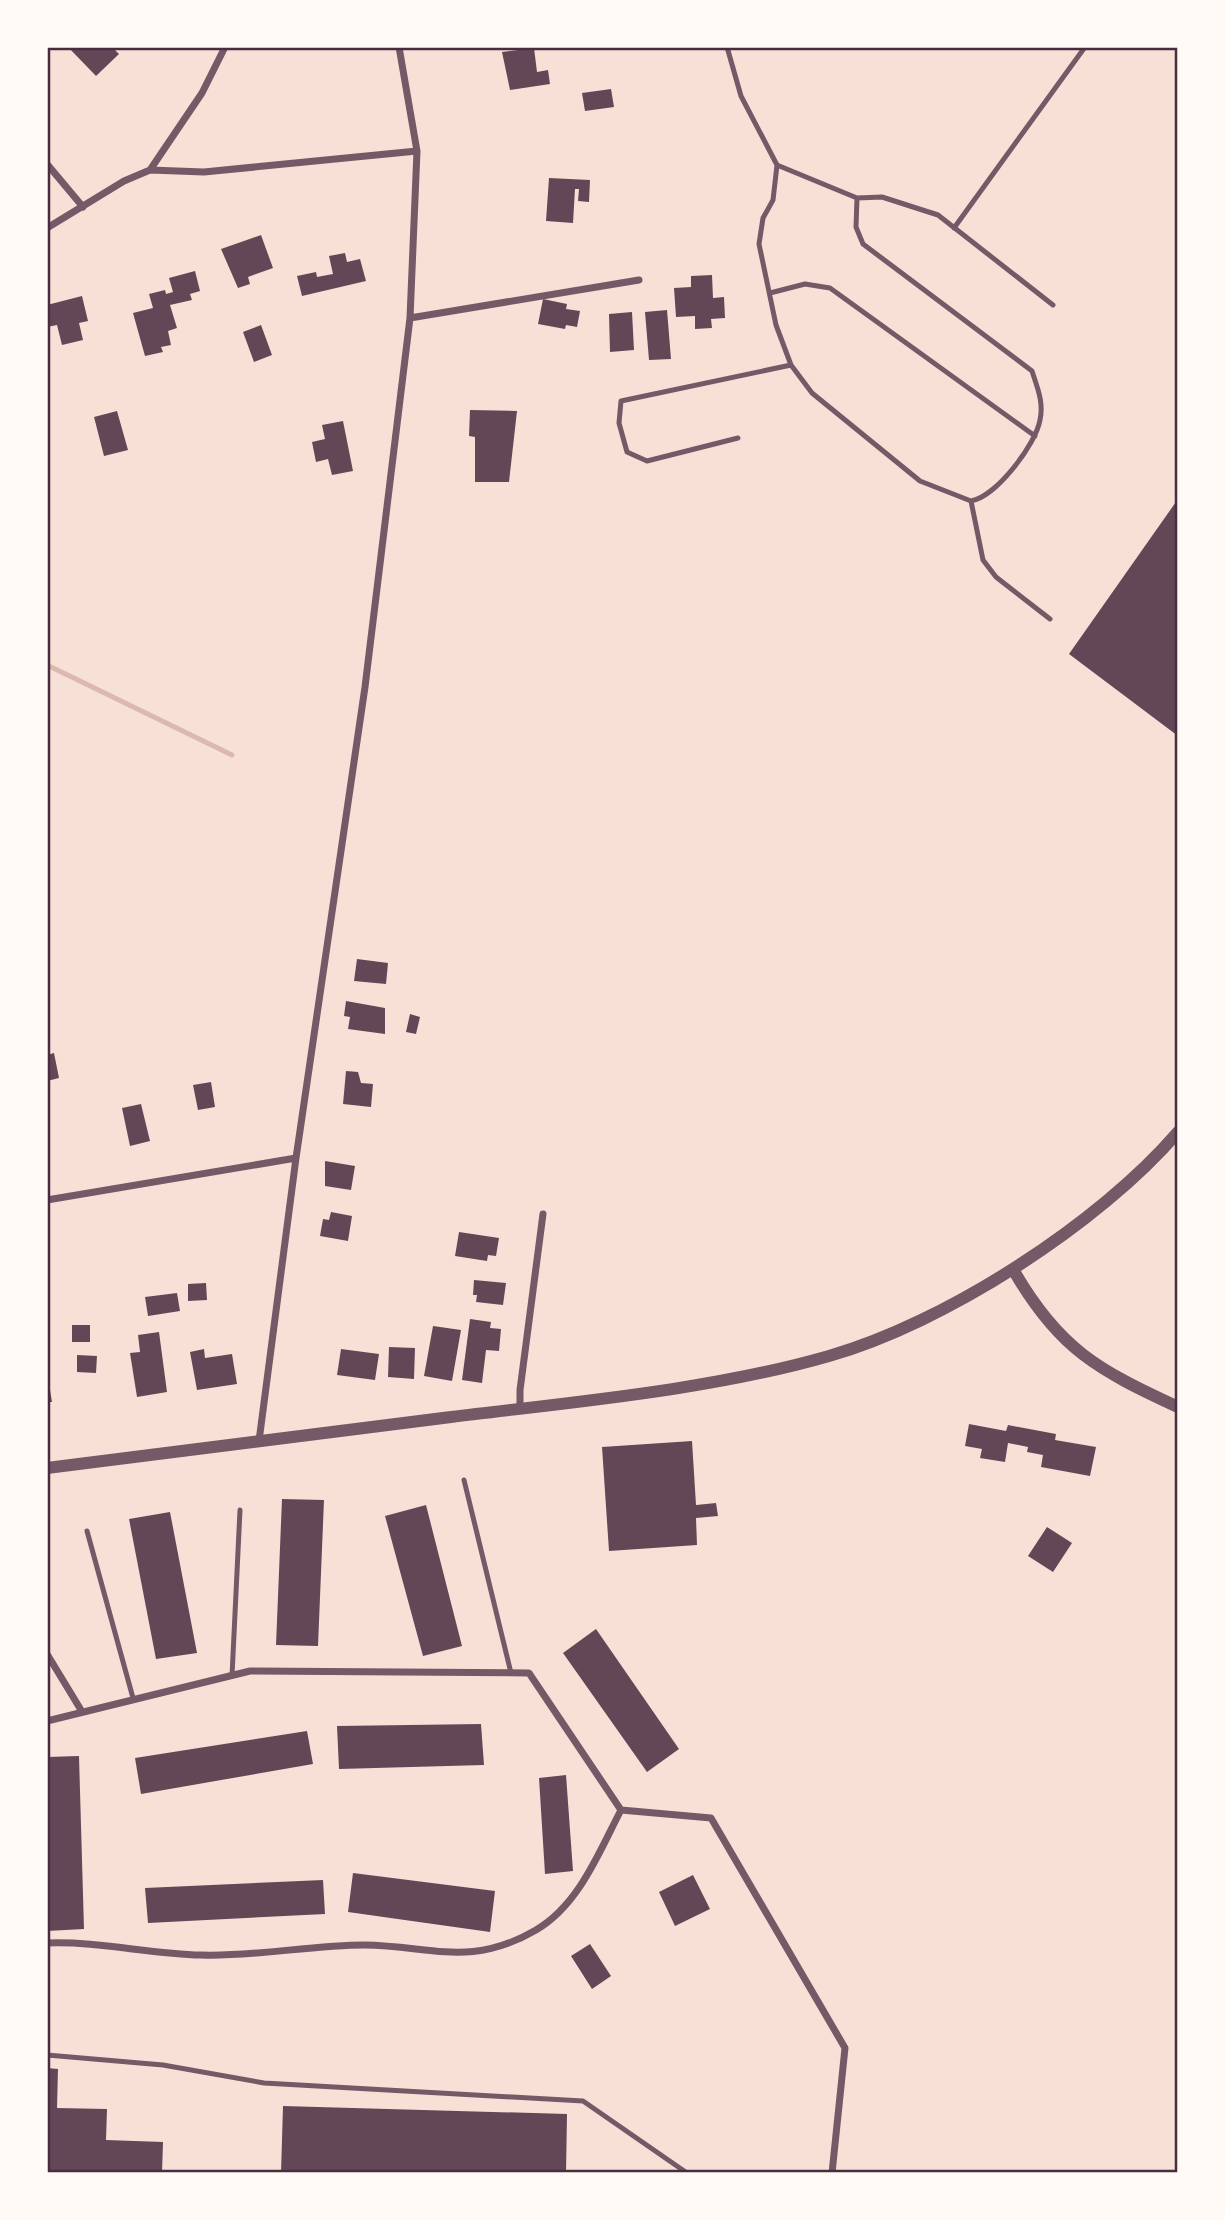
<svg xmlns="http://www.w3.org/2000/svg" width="1225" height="2220" font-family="Bitter,serif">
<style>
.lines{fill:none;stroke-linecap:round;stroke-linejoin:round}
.stream{stroke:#dcb8b0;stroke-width:5}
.building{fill:#644757}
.service{stroke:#755966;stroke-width:5}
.minor{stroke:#755966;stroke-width:7}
.tertiary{stroke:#755966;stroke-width:12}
.neatline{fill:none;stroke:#4a2c40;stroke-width:2.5}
</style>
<rect width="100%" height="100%" fill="#f7e1d7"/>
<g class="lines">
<!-- stream -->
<path class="stream" d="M47,665L232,755"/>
</g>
<!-- building -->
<path class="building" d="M68,47H112L119,54L96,76Z
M534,48L537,72L548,70L550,84L510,90L502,52Z
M611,89L614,107L585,111L582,93Z
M549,178L590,180L589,202L578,201L579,189H575L573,223L546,221Z
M261,235L273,268L248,277L250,284L238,288L221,249Z
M345,253L347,262L360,259L366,281L302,296L297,276L316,272L317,277L333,274L329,256Z
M195,271L200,291L190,294L192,300L170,305L177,328L168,331L171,345L161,347L163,352L145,356L133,313L153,308L149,294L165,290L166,294L173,292L169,278Z
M712,275L713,298L724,297L725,318L711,319L712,328L695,329V316L676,317L674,288L691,287V276Z
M82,296L88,321L79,323L83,340L62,345L57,325L47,327V305Z
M543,299L567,304L566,309L580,311L577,327L566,325L565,329L538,324Z
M667,310L671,359L649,360L645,312Z
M632,312L634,350L610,352L609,314Z
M261,325L272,355L254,362L243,332Z
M470,410L517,411L509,482H475V437L469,436Z
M117,411L128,450L104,456L94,417Z
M343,421L353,471L332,475L328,459L316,462L312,442L325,439L322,425Z
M1178,499V736L1069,654Z
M357,959L388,963L386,984L354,981Z
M346,1001L385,1008V1034L348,1029L350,1017L344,1016Z
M410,1014L420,1017L416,1034L406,1032Z
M54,1053L59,1078L47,1081V1055Z
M346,1071L358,1072L361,1083L373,1084L371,1107L343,1104Z
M211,1082L215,1107L198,1110L193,1085Z
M141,1104L150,1141L130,1146L122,1108Z
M325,1161L355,1166L351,1190L325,1186Z
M331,1212L352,1216L348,1241L320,1236L323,1219L329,1220Z
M459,1232L499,1238L496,1256L488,1255L487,1261L455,1256Z
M474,1280L506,1283L503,1305L476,1302L477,1295H473Z
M206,1283L207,1300L188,1301V1284Z
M177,1293L180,1311L148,1316L145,1297Z
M470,1319L491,1322L490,1328L501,1329L499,1351L486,1350L482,1383L462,1380Z
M72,1325H90V1342H72Z
M433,1326L461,1330L452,1381L424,1376Z
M159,1332L167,1392L137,1397L130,1353L140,1352L138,1335Z
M389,1347L415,1348L414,1379L388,1377Z
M204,1349L205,1358L232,1354L237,1384L197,1390L190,1352Z
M341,1349L379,1354L375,1380L337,1375Z
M77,1355L97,1356L96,1373L77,1372Z
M47,1372L52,1402H47Z
M969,1424L1006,1431L1008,1425L1056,1434L1055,1440L1096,1447L1090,1476L1041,1467L1043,1455L1027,1452L1028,1447L1008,1443L1005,1462L980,1458L982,1449L965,1446Z
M692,1441L696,1505L716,1503L718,1516L696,1518L697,1545L609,1551L602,1447Z
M282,1499L324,1500L318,1646L276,1645Z
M426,1505L462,1646L423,1656L385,1516Z
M170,1512L197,1653L156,1659L129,1519Z
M1047,1527L1072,1543L1053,1572L1028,1556Z
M596,1629L679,1749L647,1772L563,1653Z
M481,1724L484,1765L339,1769L337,1726Z
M307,1731L313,1764L141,1794L135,1758Z
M79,1756L84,1929L47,1931V1757Z
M566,1775L573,1871L545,1874L539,1778Z
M353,1873L495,1891L490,1932L348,1912Z
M693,1875L710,1909L675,1926L659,1892Z
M323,1880L325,1914L148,1923L145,1888Z
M590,1944L611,1976L592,1989L571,1956Z
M47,2068L58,2069L57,2108L107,2109L106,2140L163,2142L162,2173H47Z
M283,2106L567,2114L566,2173H281Z"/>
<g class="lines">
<!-- service -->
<path class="service" d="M727,47L741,96L777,165L773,200L763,218L759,244L776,325L791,365L812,393L920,481L971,501L983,560L996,577L1050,619
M777,165L857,198L882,197L938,215L1053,305
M857,198L856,227L863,244L1032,371C1037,387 1044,402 1040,420C1036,444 996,497 971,501
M954,228L1085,47
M770,293L805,284L830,288L1035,436
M738,438L647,461L627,452L619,423L621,401L791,365
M464,1480L511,1673
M87,1531L133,1698
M232,1676L240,1510
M47,2055L163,2065L264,2083L583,2101L687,2173"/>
<!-- minor -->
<path class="minor" d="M47,164L83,207
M150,170L204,172L417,151
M47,228L124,181L150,170L202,93L225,47
M410,318L639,280
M47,1200L296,1158
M520,1408V1390L543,1214
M259,1441L296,1158L365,687L410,318L417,151L399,47
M47,1654L81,1710
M47,1721L250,1671L529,1673L621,1810L711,1818L845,2048L832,2173
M47,1943C99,1941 149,1954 201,1955C255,1957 310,1945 365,1945C432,1946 471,1968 536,1930C579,1905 599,1852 621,1810"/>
<!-- tertiary -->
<path class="tertiary" d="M1014,1271C1059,1349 1098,1370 1178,1407
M47,1468C182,1451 316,1434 451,1417C573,1402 711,1390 829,1356C945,1323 1099,1224 1178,1132"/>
</g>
<!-- border -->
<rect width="1225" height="2220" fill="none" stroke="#fffaf5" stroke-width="98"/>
<rect x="49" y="49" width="1127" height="2122" class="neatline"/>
</svg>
